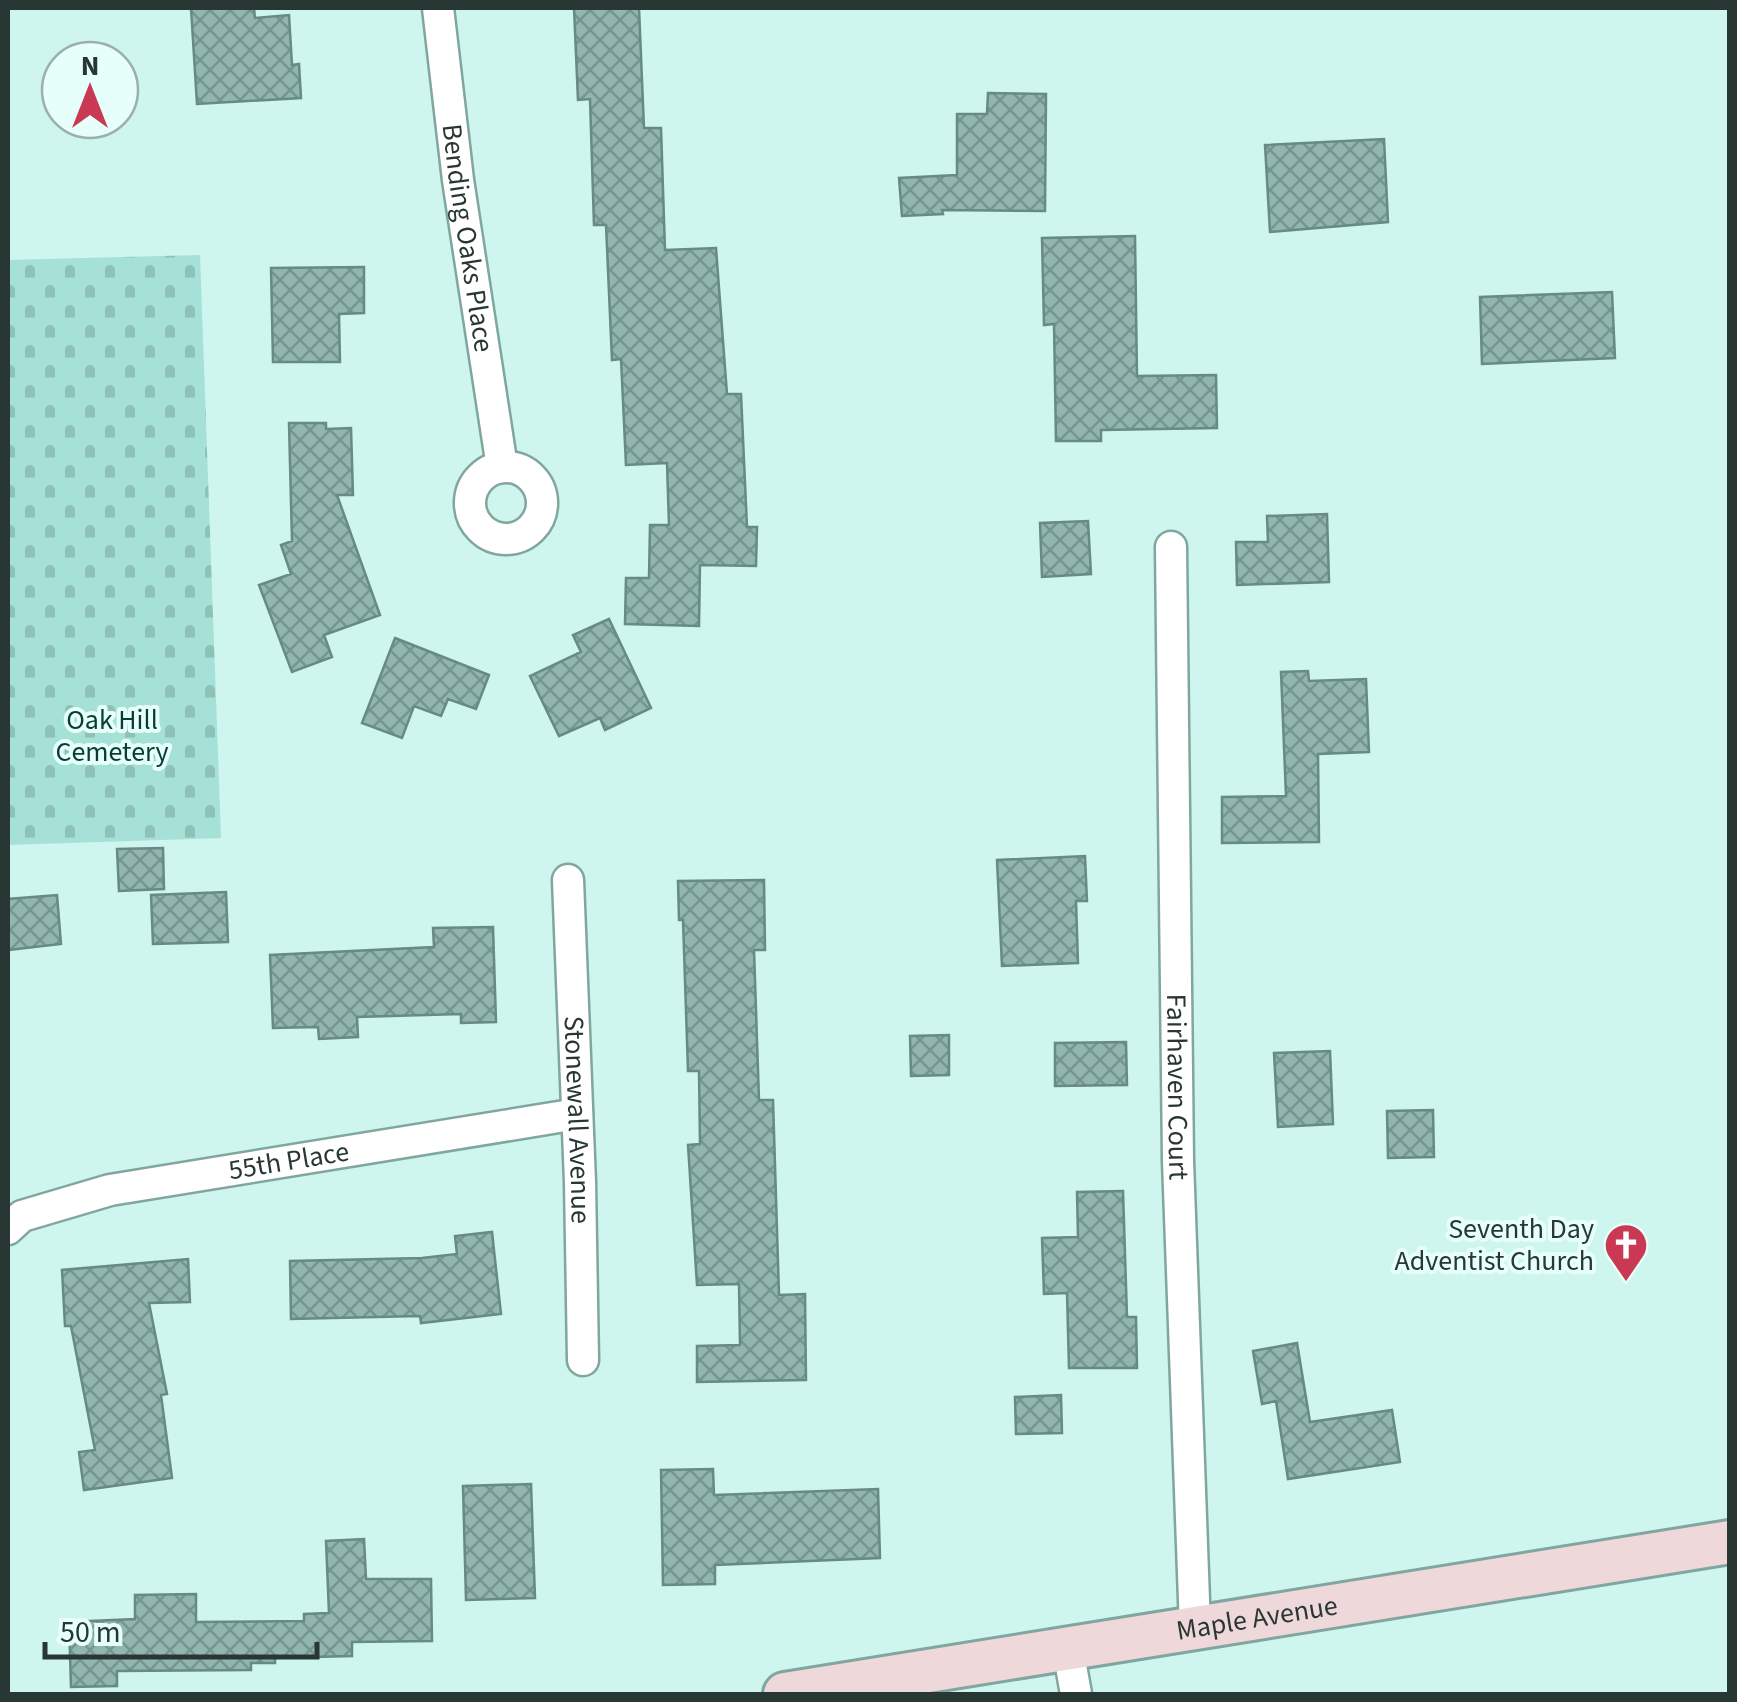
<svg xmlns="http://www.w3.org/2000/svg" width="1737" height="1702" font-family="'Source Sans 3',sans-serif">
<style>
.cemetery{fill:url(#cemetery-stones)}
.building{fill:url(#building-cross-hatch);stroke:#668a84;stroke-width:2.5}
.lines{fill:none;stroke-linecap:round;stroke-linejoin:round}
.minor-casing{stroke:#81a6a0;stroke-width:35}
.secondary-casing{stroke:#81a6a0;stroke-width:48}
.minor{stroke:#fff;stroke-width:30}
.secondary{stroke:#efd8da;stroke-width:42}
.labels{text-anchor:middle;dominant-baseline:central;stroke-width:8;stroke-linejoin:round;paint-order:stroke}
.street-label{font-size:28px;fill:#283734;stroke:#e7fffa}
.park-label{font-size:28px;fill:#0a3c36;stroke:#e7fffa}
.poi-label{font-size:28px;fill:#283734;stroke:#e7fffa;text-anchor:end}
</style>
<defs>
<pattern id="cemetery-stones" width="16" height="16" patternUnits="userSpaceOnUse" patternTransform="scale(2.5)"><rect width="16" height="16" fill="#a5e1d6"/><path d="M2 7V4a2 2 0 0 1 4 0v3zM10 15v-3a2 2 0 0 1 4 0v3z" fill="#8ec2b8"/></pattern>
<pattern id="building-cross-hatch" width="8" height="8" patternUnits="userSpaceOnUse" patternTransform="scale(2.5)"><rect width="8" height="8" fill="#90b6af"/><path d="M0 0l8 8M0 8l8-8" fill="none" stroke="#76958f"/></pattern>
</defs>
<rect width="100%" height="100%" fill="#cef5ee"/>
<!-- cemetery -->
<path class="cemetery" d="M200,255L221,838L8,845V260Z"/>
<!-- building -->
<path class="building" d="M191,8H254L255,18L289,15L292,65L299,64L301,98L197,104Z
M574,8H639L644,128H661L665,250L716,248L727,394H741L747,527H757L756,566L700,565L699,626L625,624L626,578H649L650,525H669L667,463L626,465L621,359L612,360L606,225H594L590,99L578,100Z
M988,93L1046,94L1045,211L942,210L943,214L902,216L899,178L957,175V114H987Z
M1384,139L1388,222L1270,232L1265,145Z
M1135,236L1137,376L1216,375L1217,428L1101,430V441H1056L1054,324L1044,325L1042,238Z
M364,267V313L339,314L340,362H273L271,268Z
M1612,292L1615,358L1482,364L1480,297Z
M289,423H326V429L351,428L353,495H337L380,615L324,635L332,657L292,672L259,585L291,574L281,545L292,541Z
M1327,514L1329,582L1237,585L1236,542H1268L1267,516Z
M1088,521L1091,574L1042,577L1040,523Z
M609,619L651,708L605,730L600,718L559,736L530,676L581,652L573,635Z
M395,638L489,675L476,709L448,699L441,716L414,706L402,738L362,723Z
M1308,671L1309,681L1366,679L1369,752L1318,754L1319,842L1222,843V797L1286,796L1281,672Z
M163,848L164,889L119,891L117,849Z
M1085,856L1087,901H1076L1078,963L1002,966L997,860Z
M764,880L765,950H754L759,1100H773L779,1295L805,1294L806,1380L697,1382V1346L740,1345L739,1284L697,1285L688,1145L700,1144L699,1071H688L683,920H679L678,881Z
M226,892L228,942L153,944L151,895Z
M57,895L61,944L8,950V899Z
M493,927L496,1022L461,1023V1014L357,1017L358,1037L319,1039L318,1027L273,1028L270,955L434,947L433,928Z
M949,1035V1075L911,1076L910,1036Z
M1126,1042L1127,1085L1055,1086V1043Z
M1330,1051L1333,1124L1278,1127L1274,1053Z
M1433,1110L1434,1157L1388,1158L1387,1111Z
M1123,1191L1127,1317H1136L1137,1368H1069L1067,1293L1044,1294L1042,1238L1078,1237L1077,1192Z
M492,1232L501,1314L421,1323L420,1316L291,1319L290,1261L422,1258L457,1254L455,1236Z
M188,1259L190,1302L149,1303L167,1394L161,1395L172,1478L84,1490L79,1452L95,1450L71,1326H65L62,1270Z
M1297,1343L1310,1422L1392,1410L1400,1462L1288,1479L1276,1401L1262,1404L1253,1351Z
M1061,1395L1062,1433L1016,1434L1015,1397Z
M713,1469L714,1495L878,1489L880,1558L715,1565V1584L663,1585L661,1470Z
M531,1484L535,1598L466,1600L463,1486Z
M364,1539L366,1579H431L432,1641L352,1642V1656L275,1658V1663H251V1670L117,1671V1686L71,1687L69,1622L135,1619V1595L196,1594V1622L304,1621V1614L329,1613L326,1541Z"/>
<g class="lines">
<!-- minor casing -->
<g class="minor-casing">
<g id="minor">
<path id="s1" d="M438,8L458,180L502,467"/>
<circle cx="506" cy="503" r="36"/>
<path id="s2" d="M1171,547L1178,1161L1195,1628"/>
<path id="s3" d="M568,880L580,1182L583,1360"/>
<path id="s4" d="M8,1229L22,1216L110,1190L577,1114"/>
<path d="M1068,1649L1076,1694"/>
</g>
</g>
<!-- secondary casing -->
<g class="secondary-casing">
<g id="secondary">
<path id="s5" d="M785,1694L1730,1542"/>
</g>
</g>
<!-- minor -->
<use href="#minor" class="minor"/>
<!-- secondary -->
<use href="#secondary" class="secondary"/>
</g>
<!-- icons -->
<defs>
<g id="church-pin" transform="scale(2.25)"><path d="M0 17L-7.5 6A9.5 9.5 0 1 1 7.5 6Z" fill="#c93953" stroke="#e7fffa"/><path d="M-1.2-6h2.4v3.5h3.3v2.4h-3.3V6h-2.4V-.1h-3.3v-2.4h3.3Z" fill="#fff"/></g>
</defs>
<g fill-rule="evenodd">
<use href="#church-pin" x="1626" y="1245"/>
</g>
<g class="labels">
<!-- street labels -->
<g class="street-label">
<text stroke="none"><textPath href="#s1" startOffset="232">Bending Oaks Place</textPath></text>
<text stroke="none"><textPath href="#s2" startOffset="540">Fairhaven Court</textPath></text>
<text stroke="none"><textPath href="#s3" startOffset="240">Stonewall Avenue</textPath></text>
<text stroke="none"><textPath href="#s4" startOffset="292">55th Place</textPath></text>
<text stroke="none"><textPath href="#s5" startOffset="478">Maple Avenue</textPath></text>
</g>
<!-- park labels -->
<g class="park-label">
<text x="112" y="720">Oak Hill<tspan x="112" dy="32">Cemetery</tspan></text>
</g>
<!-- poi labels -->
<g class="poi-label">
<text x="1594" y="1229">Seventh Day<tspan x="1594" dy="32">Adventist Church</tspan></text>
</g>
</g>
<!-- border -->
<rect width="1737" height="1702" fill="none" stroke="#283734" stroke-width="20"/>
<!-- north arrow -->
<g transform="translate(90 90)"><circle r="48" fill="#e7fffa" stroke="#9bafab" stroke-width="2.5"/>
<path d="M0-8L18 38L0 25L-18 38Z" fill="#c93953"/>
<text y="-15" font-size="28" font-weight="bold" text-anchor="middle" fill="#283734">N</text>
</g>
<!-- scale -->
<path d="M45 1642v15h272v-15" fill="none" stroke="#283734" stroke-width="5"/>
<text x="60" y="1642" font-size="30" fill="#283734" stroke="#e7fffa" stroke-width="8" paint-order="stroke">50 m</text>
</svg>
